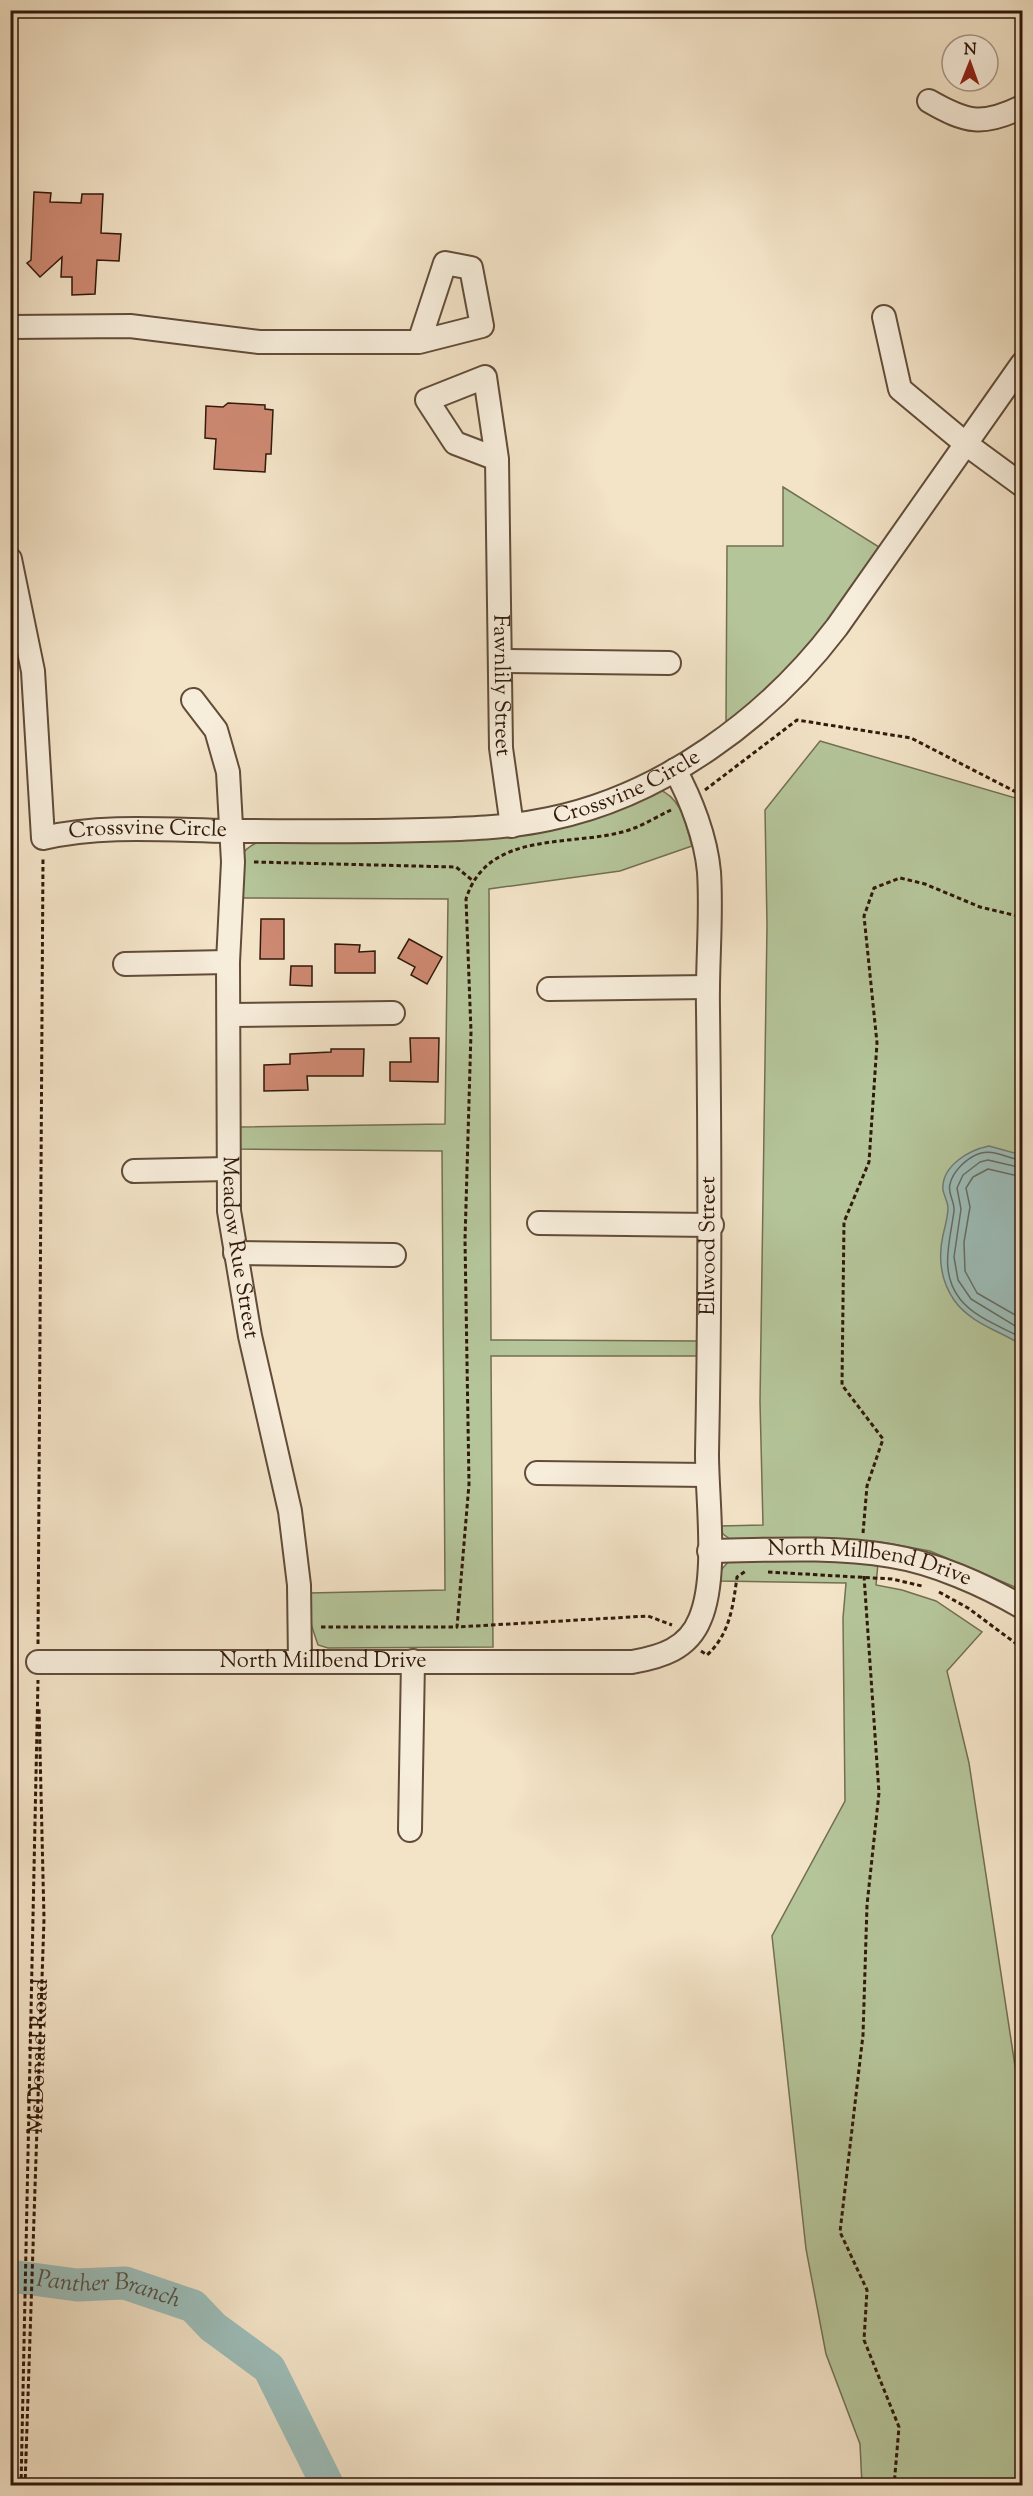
<svg xmlns="http://www.w3.org/2000/svg" width="1033" height="2496" font-family="'Sorts Mill Goudy',serif">
<style>
.green{fill:#b5c59a;stroke:#736f52;stroke-width:1.5}
.water{fill:#9cbdb9;stroke:#717b73;stroke-width:1.5}
.lines{fill:none;stroke-linecap:round;stroke-linejoin:round}
.shore{stroke:#666b62;stroke-width:1.5}
.river{stroke:#9cbdb9;stroke-width:33}
.building{fill:#ce8972;stroke:#31190a;stroke-width:1.5}
.minor-casing{stroke:#624c39;stroke-width:26}
.path{stroke:#31190a;stroke-width:3;stroke-dasharray:4.5 3;stroke-linecap:butt}
.minor{stroke:#f7eddb;stroke-width:22}
.labels{text-anchor:middle;dominant-baseline:central;stroke-width:5;stroke-linejoin:round;paint-order:stroke}
.street-label{font-size:22px;fill:#31190a;stroke:#f7eddb}
.water-label{font-size:24px;font-style:italic;fill:#565247;stroke:#f7eddb}
</style>
<rect width="100%" height="100%" fill="#f3e3c7"/>
<filter id="stains"><feTurbulence type="fractalNoise" baseFrequency=".00333" numOctaves="4"/><feColorMatrix values="0 0 0 0 .2 0 0 0 0 .09 0 0 0 0 .02 0 0 0 .5 -.17"/></filter>
<radialGradient id="worn" r=".72"><stop offset=".6" stop-color="#630" stop-opacity="0"/><stop offset="1" stop-color="#630" stop-opacity=".3"/></radialGradient>
<!-- green -->
<path class="green" d="M783,487L879,547L809,647L760,696L726,723L727,546H783Z
M820,741L1022,800V1590L930,1551L880,1542L876,1585L902,1590L936,1601L982,1632L947,1671L969,1763L1022,2112V2485H862L860,2444L826,2354L806,2249L772,1936L845,1801L843,1618L846,1583L719,1581L721,1570L729,1561H847L730,1539L723,1534L720,1526L763,1525L760,1402L767,925L765,810Z
M658,789C682,798 685,823 692,846L620,871L489,889L491,1340L698,1341V1356H491L493,1647L328,1648L318,1645L311,1624L309,1593L445,1590L442,1151L237,1149V1127L445,1124L448,899L239,898C239,870 231,852 261,841L465,840L513,836Z"/>
<!-- water -->
<path class="water" d="M989,1146L1022,1155V1345C1000,1331 970,1323 954,1300C941,1281 938,1258 943,1235C945,1227 948,1216 948,1208C948,1202 944,1196 943,1190C941,1166 969,1150 989,1146Z"/>
<g class="lines">
<!-- shore -->
<path class="shore" d="M1022,1160C1008,1159 992,1148 978,1154C966,1159 953,1171 950,1184C947,1193 955,1201 954,1211C950,1242 939,1272 960,1299C975,1318 1002,1327 1022,1338
M1022,1168L988,1160L980,1162L963,1175L957,1188L961,1209L954,1257L958,1280L971,1299L1022,1330
M1022,1177L988,1169L973,1177L966,1188L970,1207L964,1242L965,1271L977,1293L1022,1319"/>
<!-- river -->
<path class="river" id="s1" d="M10,2276L77,2285L125,2283L193,2306L213,2327L269,2368L328,2486"/>
</g>
<!-- building -->
<path class="building" d="M34,192L51,193L50,202L81,203L82,194H103L101,233L121,234L119,261L97,260L95,294L72,295V277H61L62,257L40,277L27,263L31,260Z
M228,403L265,405V409L273,410L271,454H266L265,472L214,469L216,439L205,438L206,406L223,407Z
M261,919H284V959H260Z
M409,939L442,957L427,984L411,975L415,967L398,958Z
M335,944L360,945L359,952L375,951V973H335Z
M291,966H312V986L290,985Z
M410,1038H439L438,1082L390,1081V1062H411Z
M331,1049H364L363,1076H307L308,1090L264,1091V1065L290,1064V1054L331,1052Z"/>
<g class="lines">
<!-- minor casing -->
<g class="minor-casing">
<g id="minor">
<path d="M929,101C967,123 983,126 1022,107"/>
<path d="M884,317L900,389L966,444L1022,485"/>
<path d="M10,327L130,326L259,342H419L482,326L471,268L445,263L419,342"/>
<path id="s3" d="M497,459L455,443L427,400L485,377L497,459L501,748L512,826"/>
<path id="s4" d="M10,559L33,671L43,838C104,824 167,830 228,831C293,831 358,832 423,830C465,829 507,828 549,819C662,796 768,718 837,627L1022,364"/>
<path d="M500,661L669,663"/>
<path id="s5" d="M193,700L216,730L228,772L233,862L228,962L229,1211L250,1336L290,1511L299,1585L300,1661"/>
<path d="M125,964L228,962"/>
<path d="M549,989L708,987"/>
<path d="M230,1015L393,1013"/>
<path d="M134,1171L228,1169"/>
<path d="M539,1223L712,1225"/>
<path d="M235,1253L394,1255"/>
<path d="M537,1473L707,1475"/>
<path id="s6" d="M709,1551C769,1550 831,1546 891,1556C935,1563 984,1585 1022,1607"/>
<path id="s7" d="M38,1662H632C661,1657 688,1649 700,1619C718,1577 707,1500 707,1454C710,1306 710,1158 708,1009C707,964 712,917 709,872C706,838 691,799 675,770"/>
<path d="M410,1830L413,1661"/>
</g>
</g>
<!-- path -->
<g class="path">
<path d="M705,790L797,720L911,738L1016,792L1022,791"/>
<path d="M671,810C658,816 644,825 629,830C574,848 488,828 466,899L471,1032L465,1240L469,1484L457,1627L648,1616L672,1625"/>
<path d="M254,862L456,867L472,880"/>
<path d="M863,1533L867,1486L883,1439L842,1385L844,1222L869,1162L877,1043L864,916L874,888L900,878L925,884L980,907L1022,917"/>
<path d="M768,1572L892,1579L922,1586"/>
<path d="M864,1576L879,1793L867,1905L863,2035L840,2232L867,2290L864,2340L899,2427L894,2486"/>
<path d="M939,1592L968,1608L1022,1648"/>
<path d="M321,1627H457"/>
<path d="M38,1644L43,858"/>
<path d="M701,1651L707,1655C730,1634 733,1606 737,1577L746,1571"/>
<path d="M21,2486L38,1680"/>
<path id="s2" d="M25,2486L44,1919L39,1708"/>
</g>
<!-- minor -->
<use href="#minor" class="minor"/>
</g>
<g class="labels">
<!-- street labels -->
<g class="street-label">
<text stroke="none"><textPath href="#s3" startOffset="468">Fawnlily Street</textPath></text>
<text stroke="none"><textPath href="#s4" startOffset="873">Crossvine Circle</textPath></text>
<text stroke="none"><textPath href="#s4" startOffset="387">Crossvine Circle</textPath></text>
<text stroke="none"><textPath href="#s7" startOffset="1053">Ellwood Street</textPath></text>
<text stroke="none"><textPath href="#s5" startOffset="558">Meadow Rue Street</textPath></text>
<text stroke="none"><textPath href="#s6" startOffset="162">North Millbend Drive</textPath></text>
<text stroke="none"><textPath href="#s7" startOffset="285">North Millbend Drive</textPath></text>
<text stroke="none"><textPath href="#s2" startOffset="430">McDonald Road</textPath></text>
</g>
<!-- water labels -->
<g class="water-label">
<text stroke="none"><textPath href="#s1" startOffset="100">Panther Branch</textPath></text>
</g>
</g>
<!-- margin -->
<rect width="1033" height="2496" fill="none" stroke="#f3e3c7" stroke-width="36"/>
<rect x="12" y="12" width="1009" height="2472" fill="none" stroke="#31190a" stroke-width="3"/>
<rect x="18" y="18" width="997" height="2460" fill="none" stroke="#31190a" stroke-width="1.5"/>
<!-- north arrow -->
<g transform="translate(970 63) rotate(1)"><circle r="28" fill="#f7eddb" stroke="#a89887" stroke-width="1.5"/>
<path d="M0-4.5L10 22L0 15L-10 22Z" fill="#8f2418"/>
<text y="-9" font-size="16" font-weight="bold" text-anchor="middle" fill="#31190a">N</text>
</g>
<rect width="100%" height="100%" filter="url(#stains)"/>
<rect width="100%" height="100%" fill="url(#worn)"/>
</svg>
